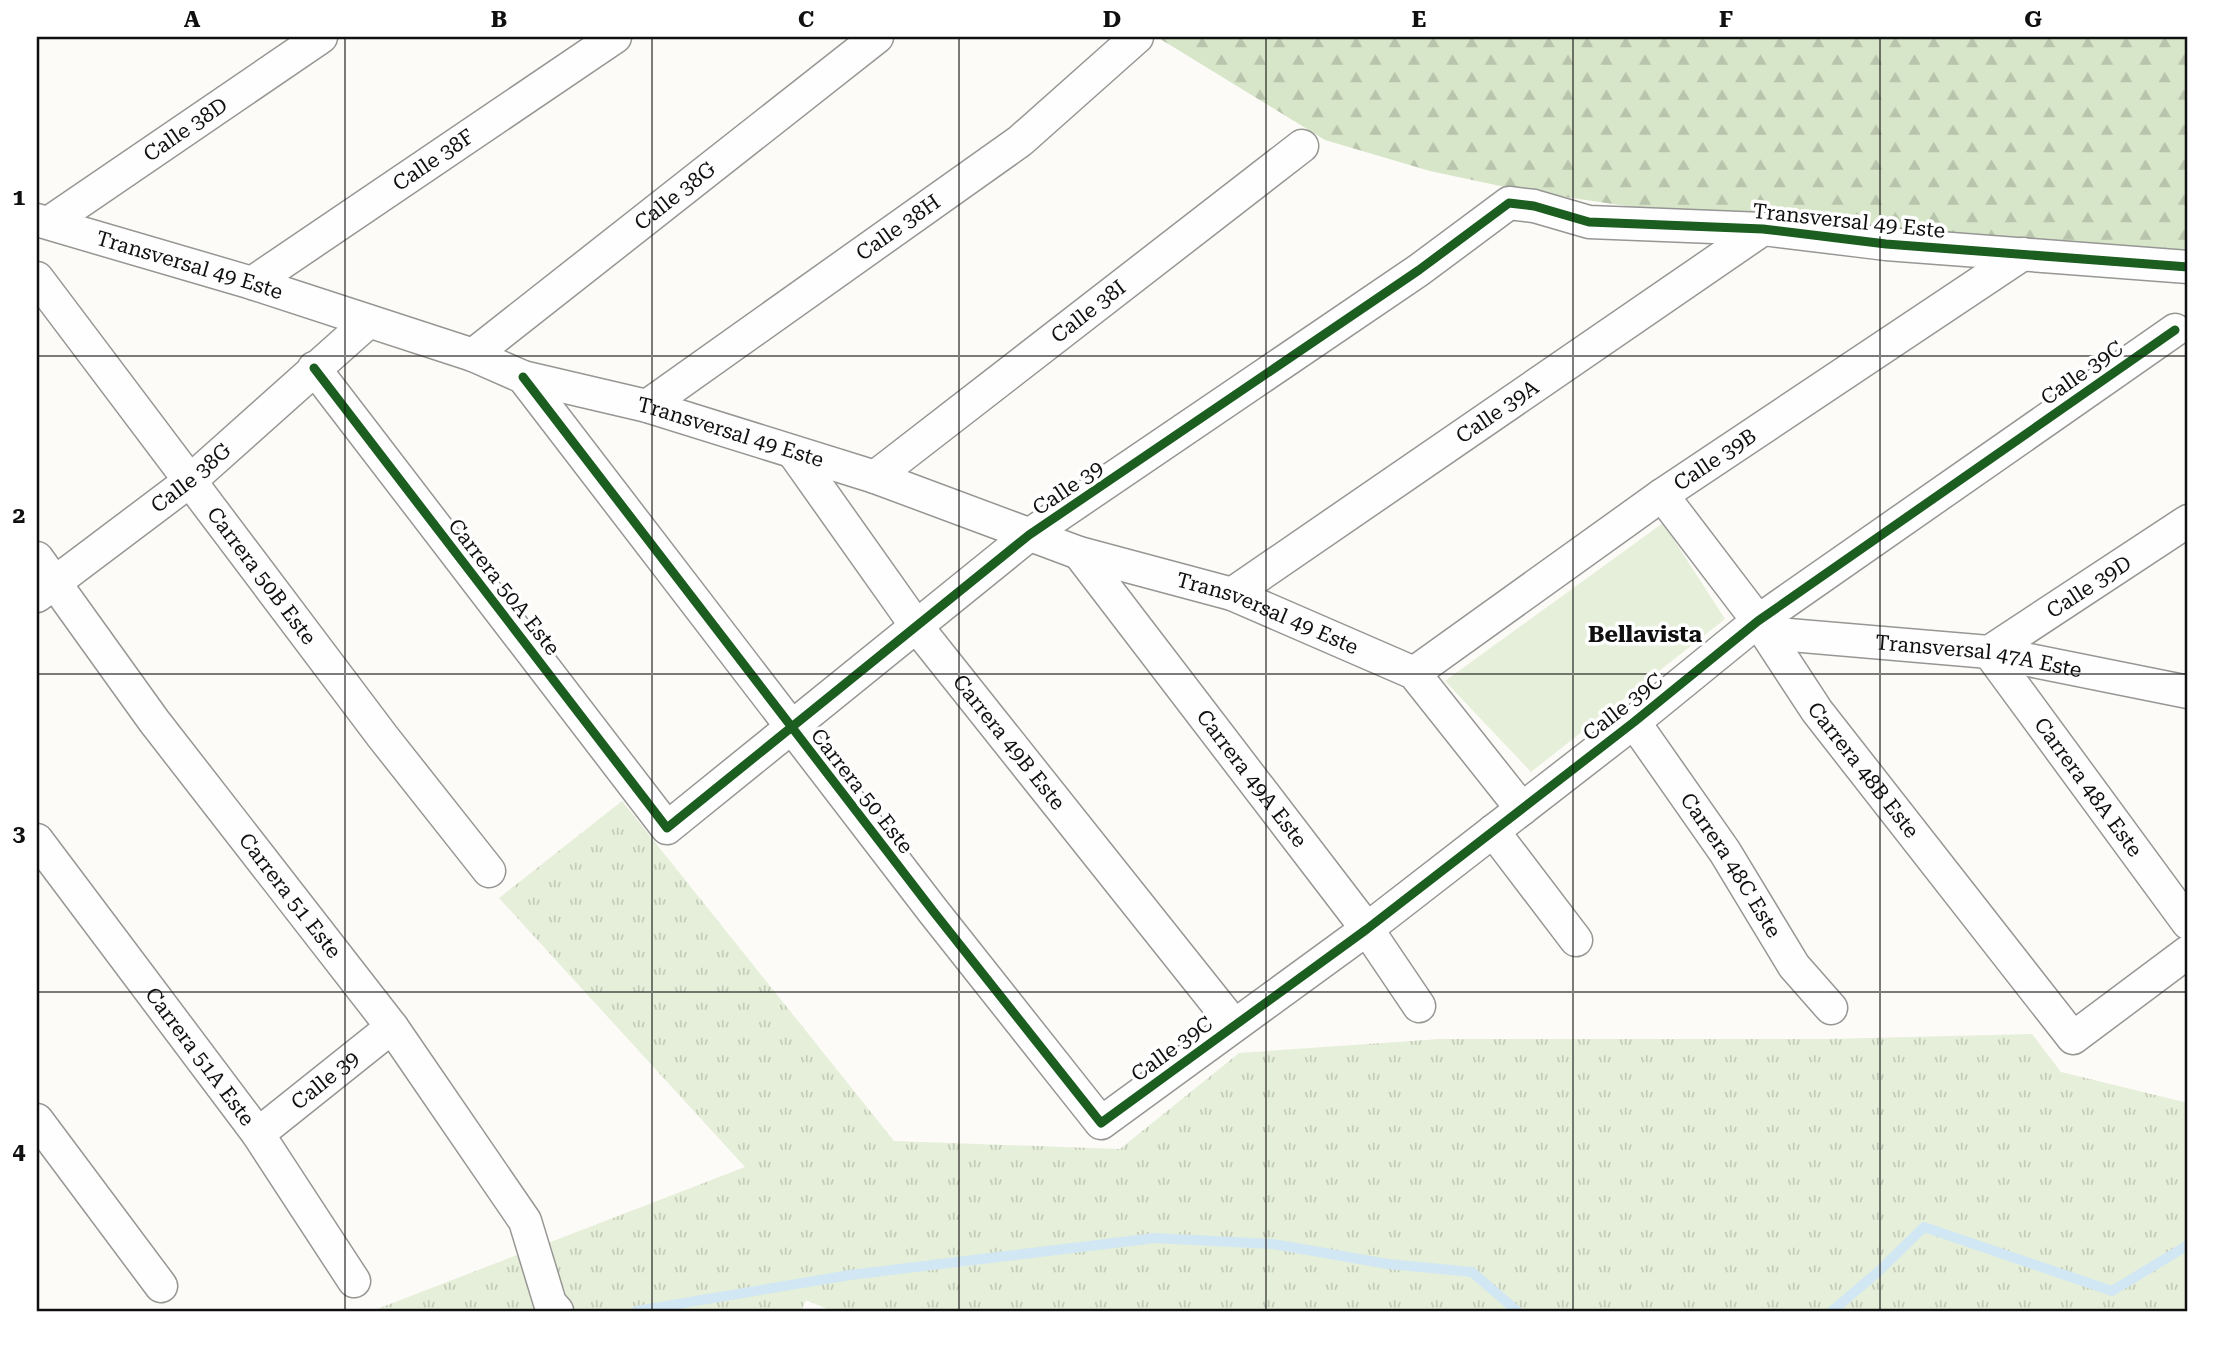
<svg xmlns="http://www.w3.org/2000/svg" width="2225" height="1348" font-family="'Roboto Serif',serif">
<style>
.grass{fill:url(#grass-tufts)}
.forest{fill:url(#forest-firs)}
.park{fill:#e6efd9}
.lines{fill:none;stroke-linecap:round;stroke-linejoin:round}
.stream{stroke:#d1e7f3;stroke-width:10}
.minor-casing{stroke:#969694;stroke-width:35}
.minor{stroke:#fffefe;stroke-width:32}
.cycleway-casing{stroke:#fff;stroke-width:13}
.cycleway{stroke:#1b5e20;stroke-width:9}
.grid{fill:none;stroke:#101010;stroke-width:2;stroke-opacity:0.55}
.labels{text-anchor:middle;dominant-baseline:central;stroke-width:7;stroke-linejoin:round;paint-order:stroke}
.street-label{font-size:21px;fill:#101010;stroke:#fff}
.neighbourhood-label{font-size:23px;font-weight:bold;fill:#101010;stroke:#fff}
.neatline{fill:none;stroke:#101010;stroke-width:2.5}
.grid-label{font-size:23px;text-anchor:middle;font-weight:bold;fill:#101010}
</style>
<defs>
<pattern id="grass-tufts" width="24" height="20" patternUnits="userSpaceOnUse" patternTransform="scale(1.75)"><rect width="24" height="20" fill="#e6efd9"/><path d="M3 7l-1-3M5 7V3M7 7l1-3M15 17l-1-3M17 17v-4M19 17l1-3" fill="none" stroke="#c4ccb9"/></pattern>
<pattern id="forest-firs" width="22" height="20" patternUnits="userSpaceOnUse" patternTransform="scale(1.75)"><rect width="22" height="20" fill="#d7e6c8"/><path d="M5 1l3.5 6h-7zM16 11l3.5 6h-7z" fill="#b8c4ab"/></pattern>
</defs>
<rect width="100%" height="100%" fill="#fcfbf7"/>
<!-- grass -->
<path class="grass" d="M622,801L894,1141L1120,1149L1239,1053L1440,1039H1828L2032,1034L2061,1072L2188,1103V1311H832L806,1300L801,1311H372L745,1167L499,898Z"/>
<!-- forest -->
<path class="forest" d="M1157,37H2188V258L1764,226L1524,191L1430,171L1325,140Z"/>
<!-- park -->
<path class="park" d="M1663,523L1725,619L1531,772L1445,681Z"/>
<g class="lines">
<!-- stream -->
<path class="stream" d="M636,1311L850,1275L1155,1238L1273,1244L1388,1264L1472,1272L1517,1311
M1832,1311L1878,1272L1924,1227L2112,1291L2188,1245"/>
<!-- minor casing -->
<g class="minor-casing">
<g id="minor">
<path id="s1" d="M37,220L252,283L473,355L523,377L647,406L875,477L1079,553L1232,594L1414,673L1522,809"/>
<path id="s2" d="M50,222L321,37"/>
<path id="s3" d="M37,278L383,737L489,871"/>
<path id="s4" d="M252,283L615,37"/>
<path id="s5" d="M473,355L877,37"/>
<path d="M314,368L667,828L1029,535L1419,270L1509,203L1534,206L1589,222L1763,229L1886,244L2188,267"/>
<path d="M523,377L933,911L1101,1123L1367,929L1634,722L1758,621L2175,330"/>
<path id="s6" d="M647,406L1020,141L1137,37"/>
<path id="s7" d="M793,452L917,627L1234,1025"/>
<path id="s8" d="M875,477L1302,146"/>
<path id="s9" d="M1662,495L1758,621L1817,711L2073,1038L2188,952"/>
<path id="s10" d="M2188,521L1989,652L2188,923"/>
<path id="s11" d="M1079,553L1367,929L1419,1006"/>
<path id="s12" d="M37,558L154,721L392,1027L525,1221L550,1303L557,1311"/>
<path id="s13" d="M1232,594L1763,229"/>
<path id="s14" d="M37,596L191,480L368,322"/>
<path id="s15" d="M1766,633L1989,652L2188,692"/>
<path id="s16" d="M1414,673L1662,495L2023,254"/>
<path id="s17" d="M1634,722L1725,852L1794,966L1831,1008"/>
<path d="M1493,831L1576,940"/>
<path id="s18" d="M37,840L258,1134L354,1281"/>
<path d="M37,1120L161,1286"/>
<path id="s19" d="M258,1134L392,1027"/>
</g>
</g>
<!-- minor -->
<use href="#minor" class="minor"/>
<!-- cycleway casing -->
<g class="cycleway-casing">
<path id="cycleway" d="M314,368L667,828L1029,535L1419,270L1509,203L1534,206L1589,222L1763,229L1886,244L2188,267
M523,377L933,911L1101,1123L1367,929L1634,722L1758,621L2175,330"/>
</g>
<!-- cycleway -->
<use href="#cycleway" class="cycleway"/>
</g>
<!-- grid -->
<path class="grid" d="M345,37V1311M652,37V1311M959,37V1311M1266,37V1311M1573,37V1311M1880,37V1311M37,356H2188M37,674H2188M37,992H2188"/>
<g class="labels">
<!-- street labels -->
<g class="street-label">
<text stroke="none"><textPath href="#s2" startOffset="164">Calle 38D</textPath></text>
<text stroke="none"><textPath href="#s4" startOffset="219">Calle 38F</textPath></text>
<text stroke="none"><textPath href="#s5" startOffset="257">Calle 38G</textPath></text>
<text transform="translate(1849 221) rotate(6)">Transversal 49 Este</text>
<text stroke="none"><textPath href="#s6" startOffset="308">Calle 38H</textPath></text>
<text stroke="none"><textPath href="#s1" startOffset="159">Transversal 49 Este</textPath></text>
<text stroke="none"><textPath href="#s8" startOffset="270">Calle 38I</textPath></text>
<text transform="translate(2082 373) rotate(-35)">Calle 39C</text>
<text stroke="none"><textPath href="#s13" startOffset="322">Calle 39A</textPath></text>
<text stroke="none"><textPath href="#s1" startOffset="726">Transversal 49 Este</textPath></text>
<text stroke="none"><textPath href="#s16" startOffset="369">Calle 39B</textPath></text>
<text stroke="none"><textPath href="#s14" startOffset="194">Calle 38G</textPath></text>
<text transform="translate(1068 488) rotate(-34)">Calle 39</text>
<text stroke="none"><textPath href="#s3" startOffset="373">Carrera 50B Este</textPath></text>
<text transform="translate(504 587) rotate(52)">Carrera 50A Este</text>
<text transform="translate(2089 587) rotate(-33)">Calle 39D</text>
<text stroke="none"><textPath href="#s1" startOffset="1293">Transversal 49 Este</textPath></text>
<text stroke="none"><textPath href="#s15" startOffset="214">Transversal 47A Este</textPath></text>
<text transform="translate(1623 707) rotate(-38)">Calle 39C</text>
<text stroke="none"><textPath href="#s7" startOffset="362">Carrera 49B Este</textPath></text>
<text stroke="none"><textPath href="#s9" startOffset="341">Carrera 48B Este</textPath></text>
<text stroke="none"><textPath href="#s11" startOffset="284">Carrera 49A Este</textPath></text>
<text stroke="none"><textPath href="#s10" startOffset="406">Carrera 48A Este</textPath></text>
<text transform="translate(862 791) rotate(52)">Carrera 50 Este</text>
<text stroke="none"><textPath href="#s17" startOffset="173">Carrera 48C Este</textPath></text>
<text stroke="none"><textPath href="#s12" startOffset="422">Carrera 51 Este</textPath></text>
<text transform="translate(1172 1049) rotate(-36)">Calle 39C</text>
<text stroke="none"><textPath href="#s18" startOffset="271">Carrera 51A Este</textPath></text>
<text stroke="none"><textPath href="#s19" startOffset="86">Calle 39</textPath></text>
</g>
<!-- neighbourhood labels -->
<g class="neighbourhood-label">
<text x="1645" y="634">Bellavista</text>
</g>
</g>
<!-- border -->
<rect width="2225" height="1348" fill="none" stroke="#ffffff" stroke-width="77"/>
<rect x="38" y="38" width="2148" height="1272" class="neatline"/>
<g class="grid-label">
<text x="192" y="27">A</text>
<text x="499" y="27">B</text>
<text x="806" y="27">C</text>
<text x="1112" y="27">D</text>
<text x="1419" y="27">E</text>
<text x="1726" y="27">F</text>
<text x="2033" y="27">G</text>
<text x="19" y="205">1</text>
<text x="19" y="523">2</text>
<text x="19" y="841">3</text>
<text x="19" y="1159">4</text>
</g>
</svg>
